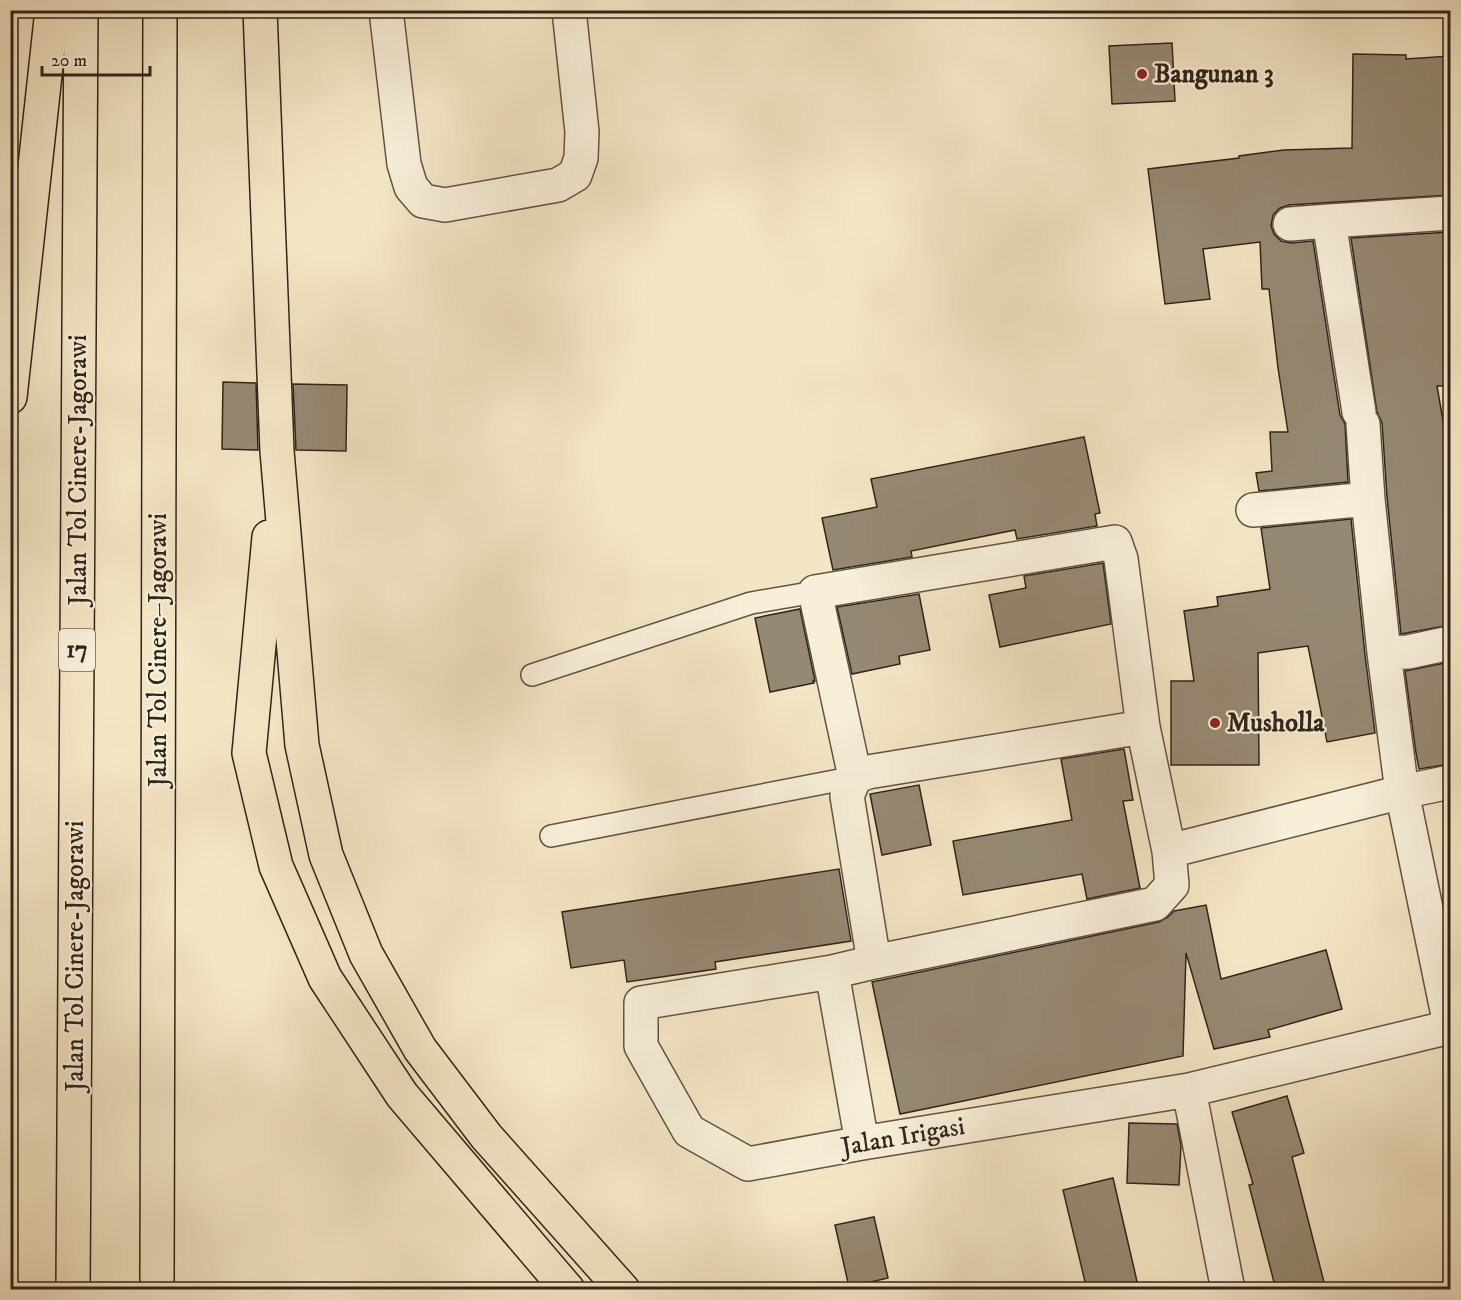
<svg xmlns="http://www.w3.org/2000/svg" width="1461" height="1300" font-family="'IM FELL DW Pica',serif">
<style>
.building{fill:#968973;stroke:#30241a;stroke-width:1.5}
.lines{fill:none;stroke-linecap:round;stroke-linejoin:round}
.service-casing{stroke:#615445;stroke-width:24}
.minor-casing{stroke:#615445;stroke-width:36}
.motorway-casing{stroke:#30241a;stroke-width:36}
.service{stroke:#f8efd9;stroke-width:21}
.minor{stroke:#f8efd9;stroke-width:33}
.motorway{stroke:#f4e6c5;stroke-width:33}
.poi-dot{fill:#8f2418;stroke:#f8efd9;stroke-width:2}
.labels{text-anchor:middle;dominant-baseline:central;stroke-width:4.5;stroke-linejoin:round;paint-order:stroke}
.shield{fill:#f8efd9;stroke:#6c6153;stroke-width:1.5}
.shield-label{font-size:24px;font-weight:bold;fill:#30241a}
.poi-label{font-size:26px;font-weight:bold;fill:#30241a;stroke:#f8efd9;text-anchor:start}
.street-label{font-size:26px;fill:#30241a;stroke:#f8efd9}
</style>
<rect width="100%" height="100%" fill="#f4e6c5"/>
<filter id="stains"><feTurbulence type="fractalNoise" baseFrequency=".00333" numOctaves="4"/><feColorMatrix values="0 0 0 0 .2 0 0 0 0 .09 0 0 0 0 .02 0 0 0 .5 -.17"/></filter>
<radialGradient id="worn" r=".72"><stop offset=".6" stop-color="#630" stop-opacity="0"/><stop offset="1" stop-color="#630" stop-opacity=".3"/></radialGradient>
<!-- building -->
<path class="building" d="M1172,43L1175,101L1112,104L1109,46Z
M1353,54L1406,55V59L1450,56V195L1289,205L1280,208L1273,215L1271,226L1274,234L1281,241L1291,243L1313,241L1340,415L1345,424L1348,482L1259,491L1256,473L1272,471L1270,432H1288L1278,368L1269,289H1262L1260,242L1203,249L1210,299L1165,304L1148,169L1239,158V156L1284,150L1352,148Z
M1450,232V386H1437L1450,461V625L1401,634L1387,497L1382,423L1377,412L1351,238Z
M223,382L256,383L258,450L222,449Z
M293,384L347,385L346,451L296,450Z
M1084,437L1100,513L1095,514L1097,526L1017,539L1015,530L911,551L912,557L833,570L822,518L877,507L871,479Z
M1351,519L1365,655L1375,733L1327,742L1308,646L1258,653L1259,765H1171V681H1194L1184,611L1218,606L1217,597L1270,589L1261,528Z
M1103,563L1111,624L1000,647L989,595L1026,588L1024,576Z
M919,594L930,650L899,656L900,664L852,674L837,607Z
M800,609L815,681H813L814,683L770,692L755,618Z
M1450,662V764L1419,769L1416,753L1405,671Z
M1124,749L1133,800L1123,801L1140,888L1087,899L1082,874L963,895L953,841L1072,820L1061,759Z
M919,785L931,845L882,855L870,794Z
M839,869L851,941L715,962L716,969L627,982L624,960L571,968L562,912Z
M1206,905L1221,979L1326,950L1342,1009L1268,1030L1270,1037L1214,1049L1186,953L1183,1056L900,1114L872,982L1159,922L1168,917L1174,911Z
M1287,1096L1304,1153L1292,1157L1326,1290H1276L1249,1185L1253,1184L1232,1112Z
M1129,1123L1177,1124L1181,1145L1179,1185L1127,1183Z
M1113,1178L1139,1290H1087L1063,1190Z
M874,1217L888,1278L849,1287L835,1225Z"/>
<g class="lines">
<!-- service casing -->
<g class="service-casing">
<path id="service" d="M532,675L751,603L815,592
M551,836L855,777"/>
</g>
<!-- minor casing -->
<g class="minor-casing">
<path id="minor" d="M386,10L404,164L411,187L423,201L445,205L558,185L575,175L581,158L582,132L569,10
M1290,224L1329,221
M1359,412L1329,221L1450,213
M1363,424L1368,499L1384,653L1408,652L1450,643
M1253,510L1368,499
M1384,653L1402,792L1450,1025
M855,777L815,592L1115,542L1121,559L1143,727
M874,962L847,796L855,777L868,772L1143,727L1169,851
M832,972L641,1003V1046L689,1131L748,1164L862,1143L1189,1090L1450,1027
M1189,1090L1228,1290
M862,1143L832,972L874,962L1155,904L1172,885L1169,851L1402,792L1450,782"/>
</g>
<!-- motorway casing -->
<g class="motorway-casing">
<path id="motorway" d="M260,10L277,451L302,745L326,855L366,954L420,1049L486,1136L623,1290
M10,397L52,10
M269,537L249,753L276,866L325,978L402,1095L568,1290
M73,1290L81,10
M157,1290L160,10"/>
</g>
<!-- service -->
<use href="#service" class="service"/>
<!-- minor -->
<use href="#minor" class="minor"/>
<!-- motorway -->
<use href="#motorway" class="motorway"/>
</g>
<!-- markers -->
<g class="poi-dot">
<circle cx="1142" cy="74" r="6"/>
<circle cx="1215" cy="723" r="6"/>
</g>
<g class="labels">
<!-- shield labels -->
<rect class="shield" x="59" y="629" width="36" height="42" rx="4.5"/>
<g class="shield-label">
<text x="77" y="650">17</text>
</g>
<!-- poi labels -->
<g class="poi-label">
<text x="1154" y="74">Bangunan 3</text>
<text x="1227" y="723">Musholla</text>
</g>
<!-- street labels -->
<g class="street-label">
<text transform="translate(78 470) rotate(-90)">Jalan Tol Cinere-Jagorawi</text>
<text transform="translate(158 650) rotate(-90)">Jalan Tol Cinere–Jagorawi</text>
<text transform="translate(75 956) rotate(-90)">Jalan Tol Cinere-Jagorawi</text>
<text transform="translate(903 1137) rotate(-10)">Jalan Irigasi</text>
</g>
</g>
<!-- margin -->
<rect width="1461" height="1300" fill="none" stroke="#f4e6c5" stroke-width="36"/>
<rect x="12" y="12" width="1437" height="1276" fill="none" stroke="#30241a" stroke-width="3"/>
<rect x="18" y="18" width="1425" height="1264" fill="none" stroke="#30241a" stroke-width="1.5"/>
<!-- scale -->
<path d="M42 66v9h108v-9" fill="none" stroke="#30241a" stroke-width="3"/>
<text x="51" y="66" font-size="18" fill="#30241a" stroke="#f8efd9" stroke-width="4.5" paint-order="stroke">20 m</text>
<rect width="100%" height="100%" filter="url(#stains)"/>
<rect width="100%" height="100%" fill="url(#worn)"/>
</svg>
